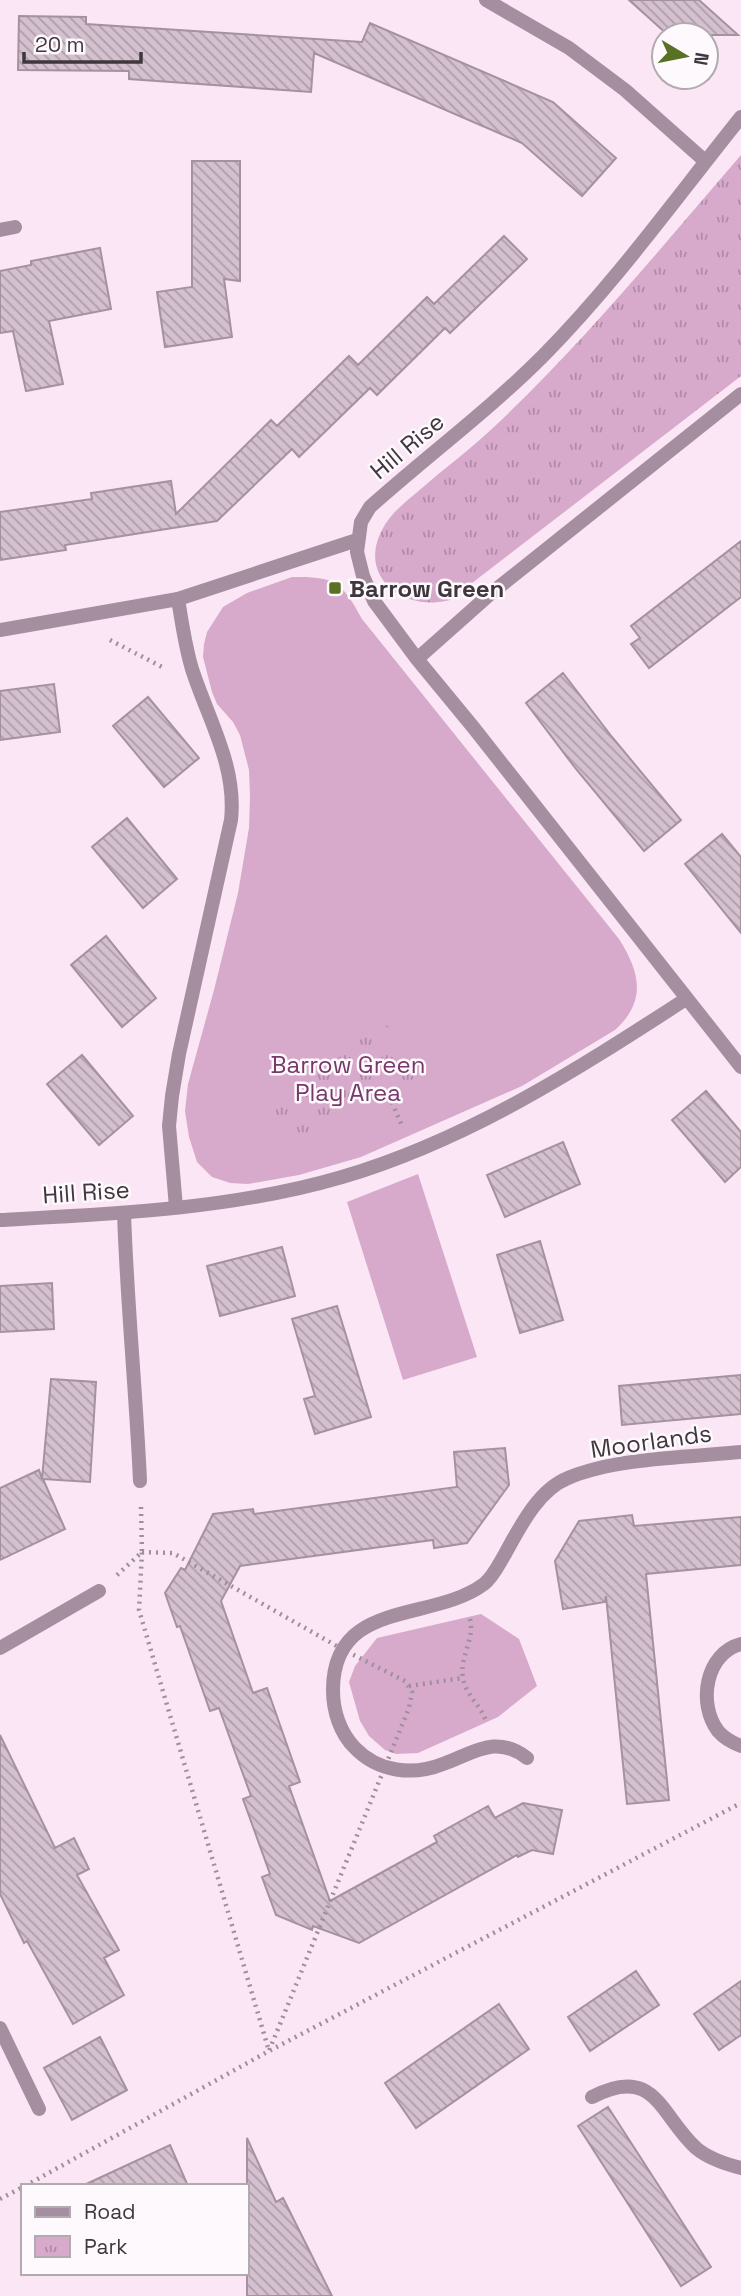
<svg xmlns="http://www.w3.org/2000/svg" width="741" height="2296" font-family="'Space Grotesk',sans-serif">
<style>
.green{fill:#d7a9cb}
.park{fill:url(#park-tufts)}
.building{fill:url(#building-back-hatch);stroke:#a5919f;stroke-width:2}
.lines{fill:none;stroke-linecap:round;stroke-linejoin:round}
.path{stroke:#9e909a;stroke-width:4.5;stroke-dasharray:2 5;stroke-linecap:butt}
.service{stroke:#a58e9f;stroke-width:14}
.minor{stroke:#a58e9f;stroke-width:14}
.poi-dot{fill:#587124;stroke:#fdf9fc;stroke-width:2.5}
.labels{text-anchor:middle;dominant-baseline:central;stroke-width:5;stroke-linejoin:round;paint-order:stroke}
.street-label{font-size:24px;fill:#3f373d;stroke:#fdf9fc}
.poi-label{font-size:24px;font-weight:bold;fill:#3f373d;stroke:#fdf9fc;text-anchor:start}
.park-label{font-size:24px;fill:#77386a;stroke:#fdf9fc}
</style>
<defs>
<pattern id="park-tufts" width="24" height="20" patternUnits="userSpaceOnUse" patternTransform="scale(1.75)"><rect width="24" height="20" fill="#d7a9cb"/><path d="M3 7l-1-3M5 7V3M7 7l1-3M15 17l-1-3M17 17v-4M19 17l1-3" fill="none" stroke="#b08aa6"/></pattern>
<pattern id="building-back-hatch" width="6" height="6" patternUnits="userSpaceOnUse" patternTransform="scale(1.75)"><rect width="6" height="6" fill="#d4c0cf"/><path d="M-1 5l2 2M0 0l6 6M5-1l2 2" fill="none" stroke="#ad9da9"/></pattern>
</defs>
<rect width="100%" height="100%" fill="#fbe6f5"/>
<!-- green -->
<path class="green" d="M292,577C335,576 342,582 362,619L619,939C640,972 647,1001 615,1030L522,1086L361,1157L299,1175L248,1184L230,1183L212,1177L197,1162L189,1137L185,1111L188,1084L214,990L238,893L249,828L250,797L249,770L240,735L233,722L217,704L212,692L203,657L204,644L207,632L223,607L247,593Z
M418,1174L477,1357L403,1380L347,1202Z
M481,1614L519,1639L537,1686L498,1717L418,1753L396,1754L385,1750L369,1736L360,1721L349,1682L355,1666L377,1638Z"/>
<!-- park -->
<path class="park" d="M741,155V376L450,600C405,612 357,578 382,530C390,513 408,500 422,488C446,467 472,448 495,426C584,342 661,248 741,155Z
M389,1025L419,1083L285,1143L271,1109L303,1094L291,1066Z"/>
<!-- building -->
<path class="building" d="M629,0H699L738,35H668Z
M19,16L86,17V24L362,42L370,23L553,102L616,158L582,196L522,143L314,53L311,92L129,79V71L18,70Z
M192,161H240V281L224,279L232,337L165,347L157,292L192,287Z
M504,236L527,259L450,333L445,328L377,395L370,388L299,457L292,449L217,521L65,545L66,550L0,560V512L92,499L91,493L171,481L176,514L271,420L277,426L349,356L358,365L427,297L434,304Z
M100,248L111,309L49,321L63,384L26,391L13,331L0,333V271L31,265V261Z
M741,541V597L649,668L631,644L640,638L631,626Z
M563,673L612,737L681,820L644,851L576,769L526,703Z
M54,684L60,732L0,740V691Z
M148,697L199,758L164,787L113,726Z
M127,818L177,879L143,908L92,847Z
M722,834L741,857V933L685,864Z
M106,936L156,998L122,1027L71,965Z
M82,1055L133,1116L99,1145L47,1084Z
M706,1091L741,1132V1167L725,1182L672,1120Z
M563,1142L580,1184L505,1217L487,1175Z
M540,1241L563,1320L520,1333L497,1255Z
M282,1247L295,1296L220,1316L207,1266Z
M52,1283L54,1329L0,1332V1286Z
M337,1306L371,1417L315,1434L304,1399L315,1396L292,1319Z
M741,1375V1414L622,1425L619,1386Z
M51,1379L96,1382L90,1482L43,1479L65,1529L0,1560V1488L39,1470L42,1479Z
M505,1448L509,1485L467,1543L434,1548L433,1540L240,1566L221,1601L253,1693L267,1688L300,1782L289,1786L330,1901L437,1842L434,1836L488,1806L495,1818L523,1803L562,1810L553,1854L532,1850L518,1857L517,1855L359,1943L313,1926L312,1930L276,1915L262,1877L270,1874L243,1799L251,1796L219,1708L210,1711L180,1626L177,1627L165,1593L181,1568L185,1570L213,1514L253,1509L254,1514L457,1487L454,1452Z
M632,1515L634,1526L741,1517V1565L646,1574L669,1800L627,1804L606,1596L605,1602L563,1609L555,1561L579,1521Z
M0,1735L55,1848L74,1838L89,1869L77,1875L119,1950L104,1958L124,1995L73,2024L27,1941L24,1943L0,1894Z
M636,1971L659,2005L590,2051L568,2017Z
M741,1981V2035L719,2050L694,2014Z
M499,2004L529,2049L416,2128L385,2083Z
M100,2037L127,2090L72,2120L44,2068Z
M608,2107L711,2267L681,2286L578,2126Z
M247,2138L276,2202L283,2198L332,2296H247Z
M170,2145L188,2186H82Z"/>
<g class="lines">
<!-- path -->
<path class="path" d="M110,640L164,668
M389,1096L403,1128
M142,1552L173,1553L342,1649L405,1681L412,1692L409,1708L269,2051L139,1610Z
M117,1575L142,1552L141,1507
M470,1619C475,1640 459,1657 463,1678C466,1696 480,1704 486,1721
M409,1686L463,1678
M25,2186L269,2051L741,1803
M0,2199L23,2187"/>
<!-- service -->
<path class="service" d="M176,1207L169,1126L172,1096L179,1054L231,820C237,766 208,719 192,669C185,646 182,623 178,599
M124,1213C127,1303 136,1392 140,1481
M592,2097C655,2064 660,2115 696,2148C709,2159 725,2164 741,2168"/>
<!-- minor -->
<path class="minor" d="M486,0L569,48L625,90L705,161
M741,117C676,198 616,282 543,356C489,410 427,456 370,507L361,522L357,552L363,576L374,601L417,659L473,727L741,1067
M0,230L15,227
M0,630L178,599L357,540
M417,659L489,595L741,394
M0,1220C113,1214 233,1209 342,1177C468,1140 578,1069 686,999
M741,1644C706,1653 697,1703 718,1731C724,1738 733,1743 741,1746
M0,1648L99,1591
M527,1758C496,1734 474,1753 443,1764C413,1776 378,1772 355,1748C340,1733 333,1711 333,1690C333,1598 432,1623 484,1584C493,1577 499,1564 505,1554C520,1527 538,1490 568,1478C614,1458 690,1457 741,1452
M0,2028L39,2109"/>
</g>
<!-- markers -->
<rect class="poi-dot" x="328" y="581" width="14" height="14" rx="3.5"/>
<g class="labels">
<!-- street labels -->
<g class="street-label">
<text transform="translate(407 446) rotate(-40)">Hill Rise</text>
<text transform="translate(86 1192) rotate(-4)">Hill Rise</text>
<text transform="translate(651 1441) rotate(-8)">Moorlands</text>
</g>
<!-- poi labels -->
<g class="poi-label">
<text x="349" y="588">Barrow Green</text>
</g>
<!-- park labels -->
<g class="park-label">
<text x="348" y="1064">Barrow Green<tspan x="348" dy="28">Play Area</tspan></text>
</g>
</g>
<!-- legend -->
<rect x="21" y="2184" width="228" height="91" fill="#fdf9fc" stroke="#b1abb0" stroke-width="2"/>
<rect x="35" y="2207" width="35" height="10" fill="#a58e9f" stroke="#b1abb0" stroke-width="2"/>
<text x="84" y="2219" font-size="21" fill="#3f373d">Road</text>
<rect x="35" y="2236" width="35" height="21" fill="url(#park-tufts)" stroke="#b1abb0" stroke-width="2"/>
<text x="84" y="2254" font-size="21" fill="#3f373d">Park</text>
<!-- north arrow -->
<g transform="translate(685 56) rotate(100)"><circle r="33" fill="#fdf9fc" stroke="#b1abb0" stroke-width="2"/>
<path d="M0-5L12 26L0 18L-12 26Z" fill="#587124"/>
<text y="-10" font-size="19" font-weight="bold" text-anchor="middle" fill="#3f373d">N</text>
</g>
<!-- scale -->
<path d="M24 52v10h117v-10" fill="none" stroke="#3f373d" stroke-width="3.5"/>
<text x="35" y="52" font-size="21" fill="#3f373d" stroke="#fdf9fc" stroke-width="5" paint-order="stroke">20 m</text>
</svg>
